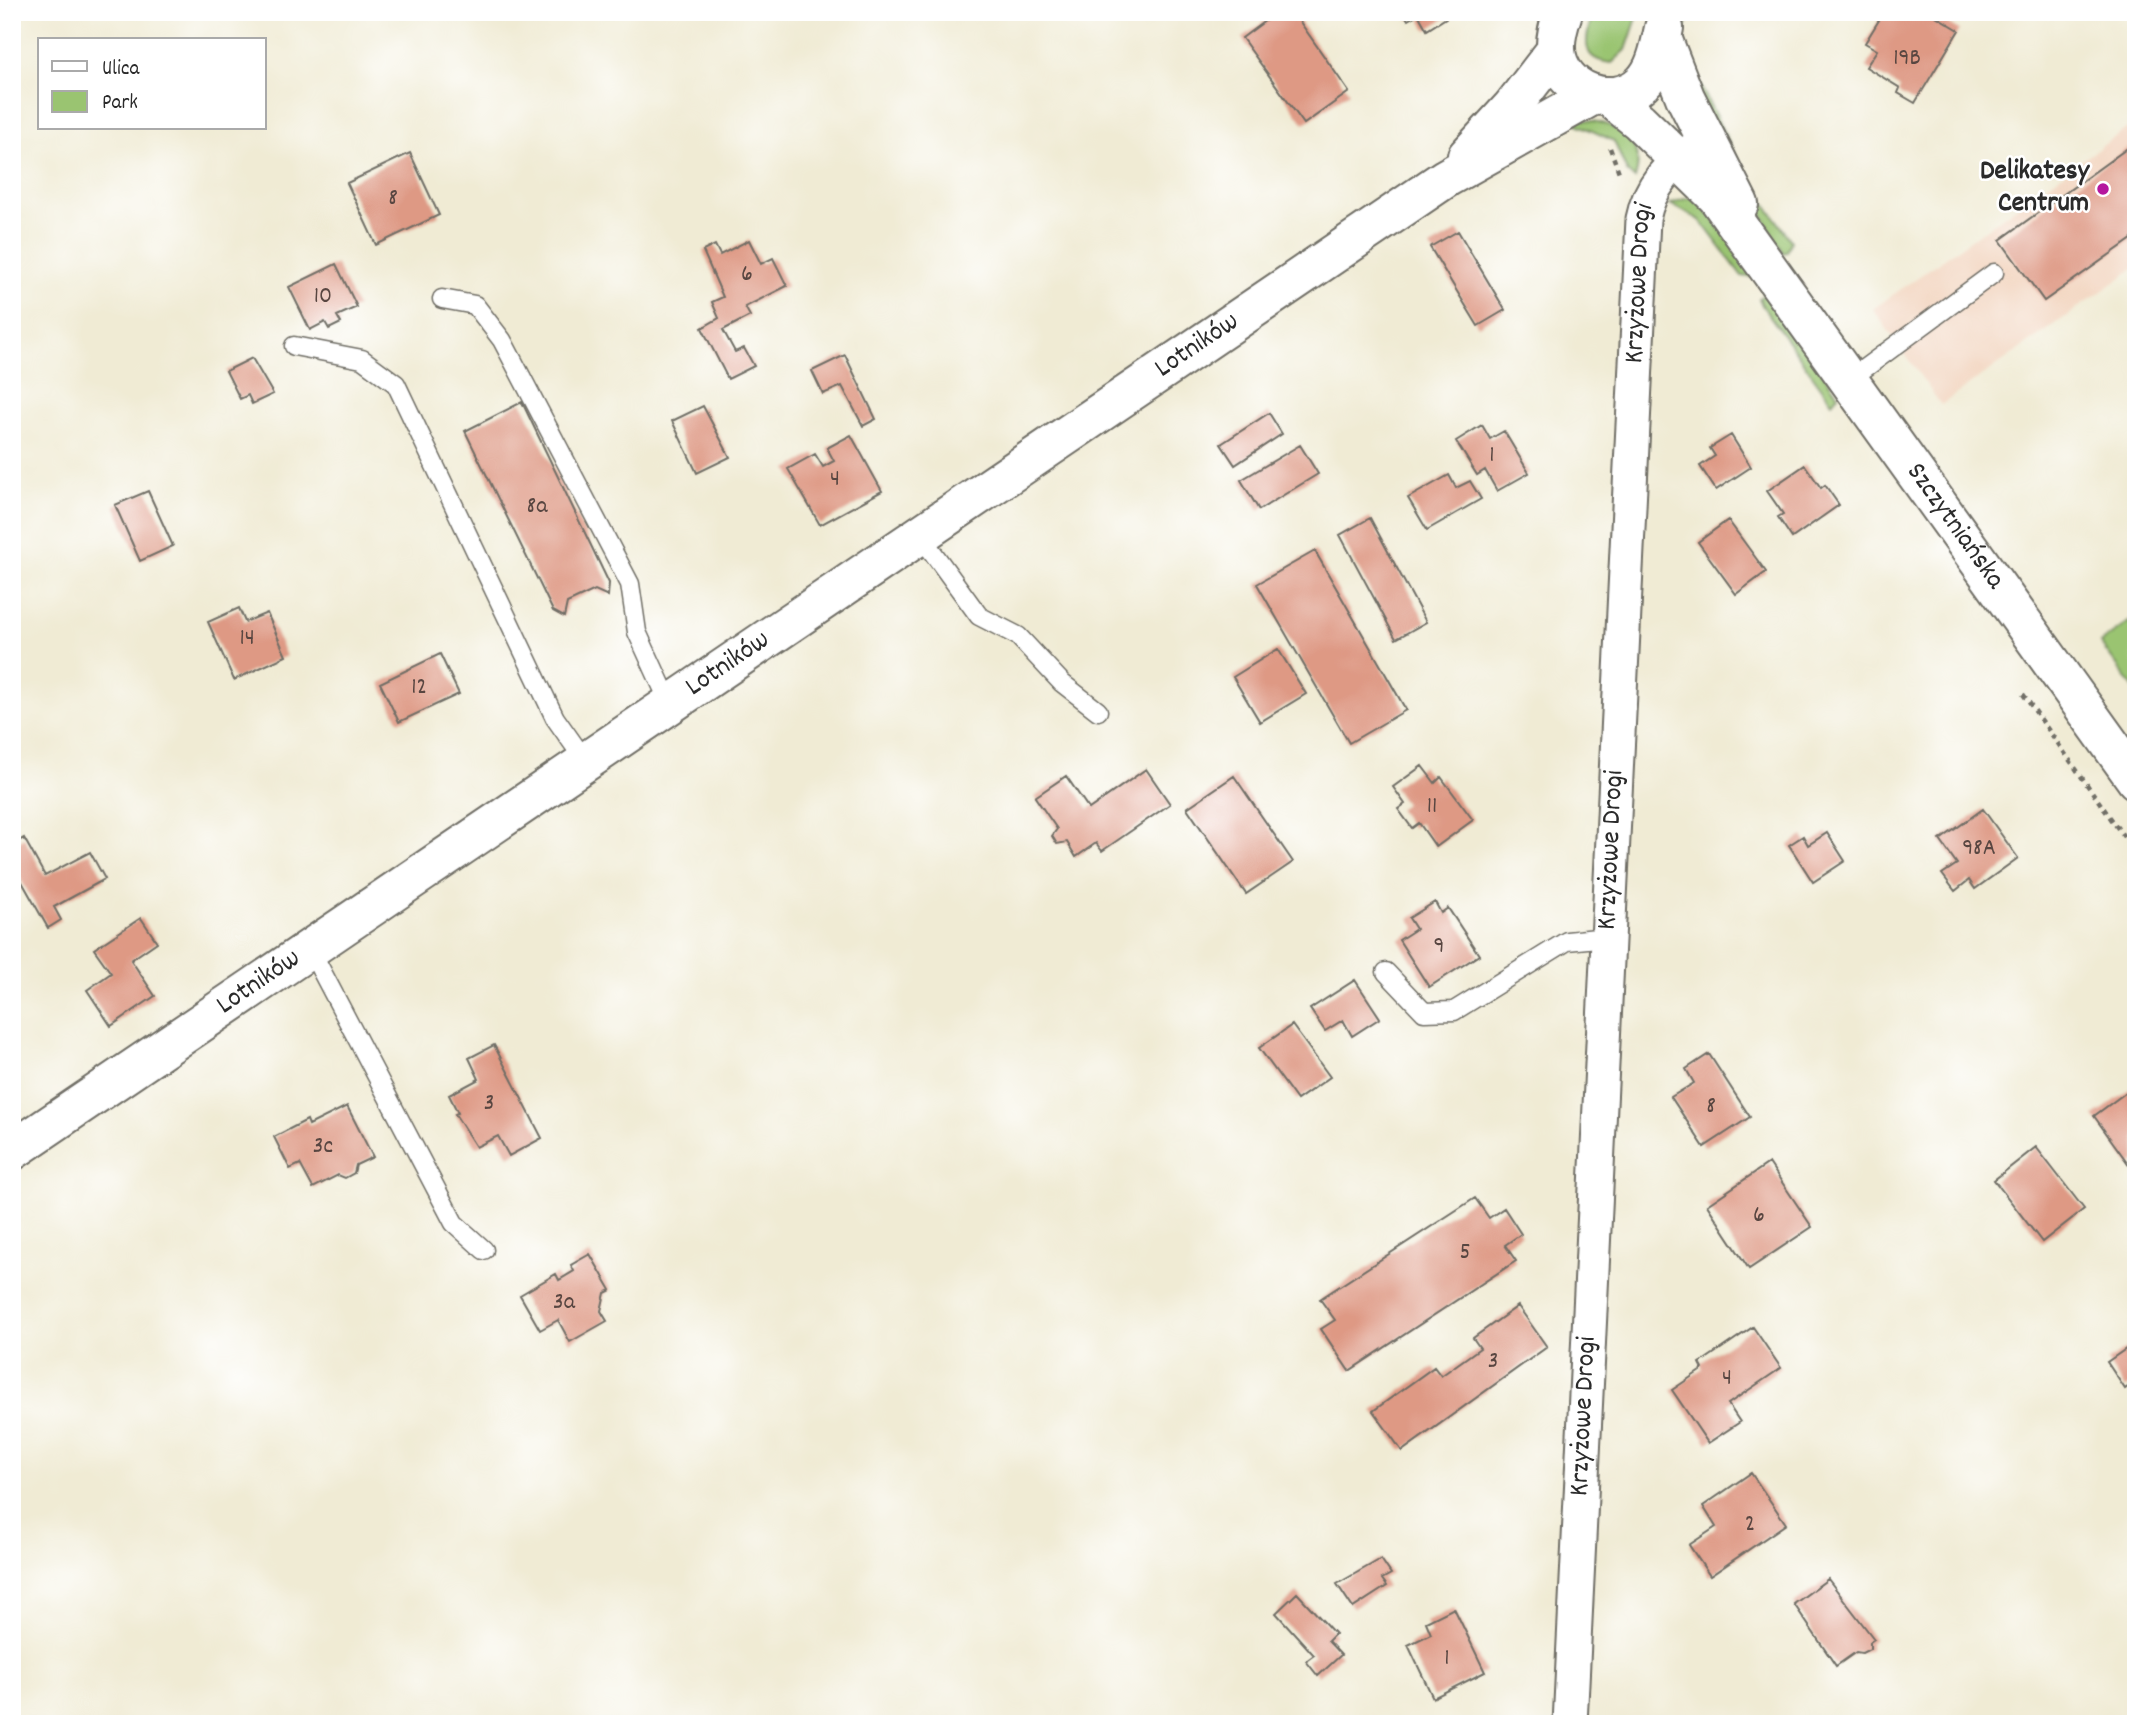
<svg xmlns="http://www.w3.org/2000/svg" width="2148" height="1736" font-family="Dekko,sans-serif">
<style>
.built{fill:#f2d4be}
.green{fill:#9ac471;stroke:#62784e;stroke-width:2}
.building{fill:#de9984}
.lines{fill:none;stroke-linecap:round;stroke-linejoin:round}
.service-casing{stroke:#706e66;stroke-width:21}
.minor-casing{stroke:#706e66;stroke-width:37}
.tertiary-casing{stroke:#706e66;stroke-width:42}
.path{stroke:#706e66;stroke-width:4.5;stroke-dasharray:5 5;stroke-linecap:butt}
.service{stroke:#fff;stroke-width:18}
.minor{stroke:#fff;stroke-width:33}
.tertiary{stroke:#fff;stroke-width:38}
.poi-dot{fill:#b5179e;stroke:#fff;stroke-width:2.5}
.labels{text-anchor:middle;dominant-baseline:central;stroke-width:5;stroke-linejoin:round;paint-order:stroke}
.number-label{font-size:24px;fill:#584641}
.poi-label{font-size:28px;font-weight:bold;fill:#2b2b2b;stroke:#fff;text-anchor:end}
.street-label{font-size:28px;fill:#2b2b2b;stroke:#fff}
</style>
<rect width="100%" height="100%" fill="#fff"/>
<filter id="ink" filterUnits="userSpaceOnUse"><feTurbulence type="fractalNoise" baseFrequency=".0143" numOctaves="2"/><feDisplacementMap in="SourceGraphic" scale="14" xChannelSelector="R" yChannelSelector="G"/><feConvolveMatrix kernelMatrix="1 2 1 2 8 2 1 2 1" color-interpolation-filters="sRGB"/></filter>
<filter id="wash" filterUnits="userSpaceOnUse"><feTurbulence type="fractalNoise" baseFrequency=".00686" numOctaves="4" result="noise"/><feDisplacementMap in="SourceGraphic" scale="28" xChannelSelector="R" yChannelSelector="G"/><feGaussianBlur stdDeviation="1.57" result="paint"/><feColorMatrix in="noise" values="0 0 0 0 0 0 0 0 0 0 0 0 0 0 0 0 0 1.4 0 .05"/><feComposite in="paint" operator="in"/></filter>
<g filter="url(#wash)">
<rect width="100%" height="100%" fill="#f0ebd4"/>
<!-- built -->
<path class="built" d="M2136,122V267L1941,405L1873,309Z"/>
<!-- green -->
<path class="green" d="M1593,12H1639L1626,50L1612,63C1577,60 1587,37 1593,12Z
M1685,12H1692L1683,33L1687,59L1742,169L1791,241L1787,252L1783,253L1684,71L1680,30Z
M1581,120C1614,120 1647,142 1635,179L1627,172L1614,141L1575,123Z
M1687,198L1697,199L1755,272L1750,277L1742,276L1700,220L1670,204Z
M1768,291L1838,395L1832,402L1762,305L1759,298Z
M2136,617V691L2100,643Z"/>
<g id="blocks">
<!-- building -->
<path class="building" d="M1277,12H1293L1349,92L1304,124L1242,38Z
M1403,12H1455L1427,30L1418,14L1408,20Z
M1884,12H1929L1959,30L1915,103L1898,93L1900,88L1866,67L1877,50L1865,43Z
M2136,142V236L2044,301L2000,240Z
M410,153L439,215L376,245L347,183Z
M1458,231L1505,310L1478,326L1430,247Z
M749,240L761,264L773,258L787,286L745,307L750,316L723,330L735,352L744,348L754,366L728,379L702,328L719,318L712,302L723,297L703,251L715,245L720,255Z
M336,264L357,307L337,316L341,323L329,329L325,322L310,330L289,287Z
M845,355L876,419L863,426L842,386L823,394L812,371Z
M252,358L273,394L252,404L248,395L240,399L226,371Z
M522,402L609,583L608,596L595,590L567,603L564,617L553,611L465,431Z
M703,406L730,457L697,473L672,421Z
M1269,413L1282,434L1235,465L1221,444Z
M1482,425L1490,439L1504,431L1529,473L1497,491L1485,470L1477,475L1456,441Z
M851,435L882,491L820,525L788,469L815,454L823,467L834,461L827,448Z
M1731,435L1751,467L1716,490L1700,466L1715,456L1710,448Z
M1300,445L1318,474L1259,510L1241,480Z
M1805,465L1821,488L1825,485L1839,505L1792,538L1778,517L1783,514L1767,491Z
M1449,475L1456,488L1470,481L1481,499L1427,530L1408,498Z
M148,491L173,546L140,561L115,505Z
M1370,518L1426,622L1396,639L1340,535Z
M1728,520L1766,572L1736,594L1698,542Z
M1315,551L1406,710L1349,743L1257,584Z
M239,608L245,622L267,613L286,656L234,680L208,622Z
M1278,649L1306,694L1260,722L1233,677Z
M440,654L459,694L399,722L380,683Z
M1422,766L1435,783L1441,777L1473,820L1436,847L1419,823L1412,828L1398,809L1405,804L1393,787Z
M1146,769L1170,804L1102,851L1096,843L1076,857L1067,842L1057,844L1052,836L1057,829L1035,797L1066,776L1089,809Z
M1234,776L1293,862L1246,894L1187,808Z
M1983,809L2018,858L1975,889L1969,880L1955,891L1942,874L1957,864L1940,840Z
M1827,833L1845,861L1813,882L1789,845L1803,836L1808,845Z
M24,838L45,876L90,852L105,879L54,907L61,920L48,928L12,864V845Z
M1435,902L1441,913L1448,908L1479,955L1429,987L1399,940L1416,929L1409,918Z
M141,918L157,942L131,960L155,996L111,1026L87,990L111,973L94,949Z
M1355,980L1380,1018L1352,1036L1343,1020L1325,1031L1310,1009Z
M1292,1025L1330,1077L1297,1100L1259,1048Z
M494,1045L542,1138L509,1156L498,1136L476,1147L455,1114L458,1113L449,1095L479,1079L469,1058Z
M1709,1054L1750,1117L1704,1147L1671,1097L1694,1083L1686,1069Z
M2136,1085V1161L2130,1166L2094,1116Z
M347,1106L373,1157L356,1165L354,1173L345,1178L338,1175L313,1188L300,1164L290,1169L274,1137L307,1120L309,1125Z
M2036,1147L2084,1209L2042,1242L1994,1180Z
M1769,1163L1812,1227L1749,1269L1707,1205Z
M1475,1198L1489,1218L1504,1208L1521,1234L1505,1245L1516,1261L1349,1371L1321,1329L1335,1320L1320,1299Z
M590,1254L611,1290L605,1293L601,1311L607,1321L570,1342L558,1320L540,1330L520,1295L556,1274L559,1280L574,1271L571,1265Z
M1518,1306L1547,1347L1402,1451L1373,1411L1434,1367L1441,1376L1480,1348L1473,1338Z
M1753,1327L1781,1368L1728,1404L1740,1422L1708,1443L1672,1390L1703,1369L1700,1363Z
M2136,1342V1381L2125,1389L2107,1362Z
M1751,1473L1786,1524L1710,1576L1689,1545L1716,1527L1703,1506Z
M1381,1559L1391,1574L1382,1579L1387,1586L1353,1608L1337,1584Z
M1828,1579L1874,1639L1870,1642V1649L1862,1653L1856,1652L1836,1666L1794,1604Z
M1297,1593L1335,1634L1328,1641L1341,1655L1318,1676L1306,1661L1314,1655L1276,1613Z
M1454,1608L1485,1672L1433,1698L1408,1645L1431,1634L1426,1622Z"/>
</g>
</g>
<g filter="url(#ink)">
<use href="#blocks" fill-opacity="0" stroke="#706e66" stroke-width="2"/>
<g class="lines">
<!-- service casing -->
<g class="service-casing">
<path id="service" d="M442,299L475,305L502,340L630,584L637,632L670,704
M294,346L362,359L396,384L555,718L586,762
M1850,379L1994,273
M920,535L979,616L1018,636L1062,683L1098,711
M310,949L454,1223L484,1250
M1386,972L1424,1012L1454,1011L1567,941L1607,937"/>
</g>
<!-- minor casing -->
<g class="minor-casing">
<g id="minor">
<path id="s1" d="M1570,1724L1643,219C1649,187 1671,161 1699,146"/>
</g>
</g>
<!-- tertiary casing -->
<g class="tertiary-casing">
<g id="tertiary">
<path d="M1563,12C1559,24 1555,37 1556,50C1559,90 1612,112 1642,83C1656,70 1660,46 1664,28"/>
<path d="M1662,38L1685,97L1739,204"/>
<path id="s2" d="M1608,96L1639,121L1717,197L2136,780"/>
<path d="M1467,156L1512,107L1556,50"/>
<path id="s3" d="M12,1151L1446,178L1594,95"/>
</g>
</g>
<!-- path -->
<path class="path" d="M1610,148L1620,175
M2023,694L2136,854"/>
<!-- service -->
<use href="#service" class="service"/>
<!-- minor -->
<use href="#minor" class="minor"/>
<!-- tertiary -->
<use href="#tertiary" class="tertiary"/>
</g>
</g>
<!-- markers -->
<circle class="poi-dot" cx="2103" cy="189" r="7"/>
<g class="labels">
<!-- number labels -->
<g class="number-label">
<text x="1907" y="59">19B</text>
<text x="393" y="199">8</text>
<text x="747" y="275">6</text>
<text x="323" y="297">10</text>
<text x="1492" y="456">1</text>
<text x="835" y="480">4</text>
<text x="537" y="507">8a</text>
<text x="247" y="639">14</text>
<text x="419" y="688">12</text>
<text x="1432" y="807">11</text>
<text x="1979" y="849">98A</text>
<text x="1439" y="947">9</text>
<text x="489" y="1104">3</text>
<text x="1711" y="1107">8</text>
<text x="323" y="1147">3c</text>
<text x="1759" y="1216">6</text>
<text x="1465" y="1253">5</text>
<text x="564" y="1303">3a</text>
<text x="1493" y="1362">3</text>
<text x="1727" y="1379">4</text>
<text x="1750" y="1525">2</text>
<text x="1447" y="1659">1</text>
</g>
<!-- poi labels -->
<g class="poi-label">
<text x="2089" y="173">Delikatesy<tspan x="2089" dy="32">Centrum</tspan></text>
</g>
<!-- street labels -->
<g class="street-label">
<text stroke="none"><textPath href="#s1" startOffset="1442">Krzyżowe Drogi</textPath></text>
<text stroke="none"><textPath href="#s3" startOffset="1433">Lotników</textPath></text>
<text stroke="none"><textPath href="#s2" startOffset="555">Szczytniańska</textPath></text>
<text stroke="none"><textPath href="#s3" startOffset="866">Lotników</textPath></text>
<text stroke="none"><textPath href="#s1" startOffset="875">Krzyżowe Drogi</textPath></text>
<text stroke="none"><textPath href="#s3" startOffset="299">Lotników</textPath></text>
<text stroke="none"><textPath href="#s1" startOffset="308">Krzyżowe Drogi</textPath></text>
</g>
</g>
<!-- margin -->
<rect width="2148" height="1736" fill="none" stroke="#fff" stroke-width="42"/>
<!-- legend -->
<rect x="38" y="38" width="228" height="91" fill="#ffffff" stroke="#aaaaaa" stroke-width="2"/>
<rect x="52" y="61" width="35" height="10" fill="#ffffff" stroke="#aaaaaa" stroke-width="2"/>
<text x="102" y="74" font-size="21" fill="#2b2b2b">Ulica</text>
<rect x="52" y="91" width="35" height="21" fill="#9ac471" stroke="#aaaaaa" stroke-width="2"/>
<text x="102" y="108" font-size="21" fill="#2b2b2b">Park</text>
</svg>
